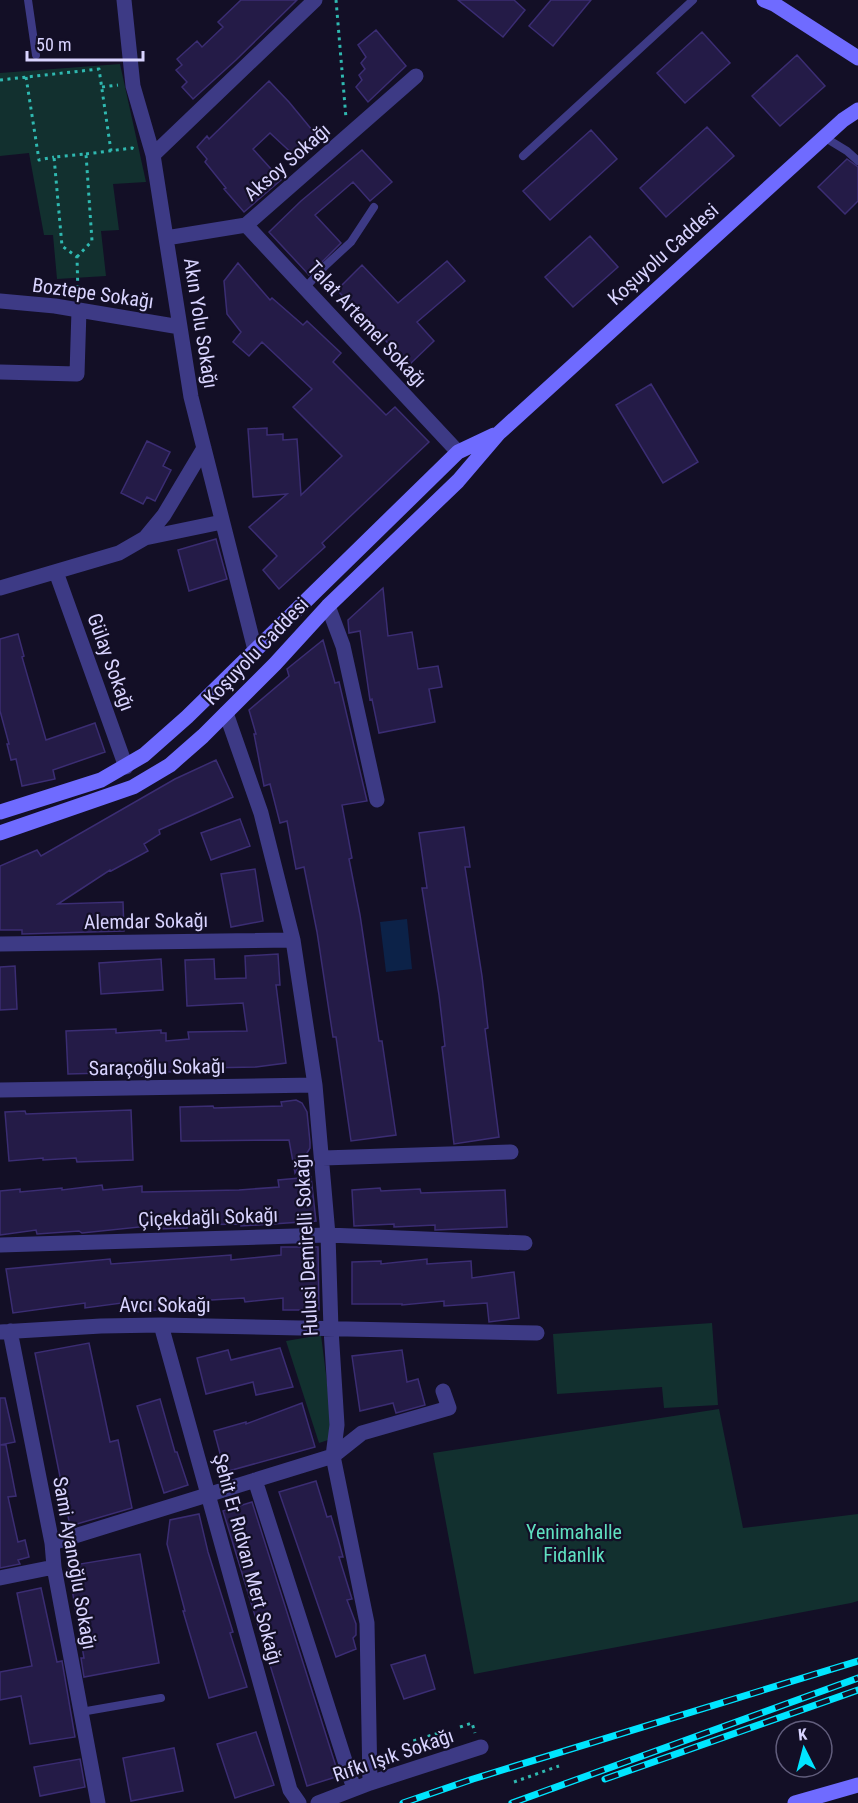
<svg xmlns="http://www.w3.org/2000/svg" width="858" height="1803" font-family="'Roboto Condensed',sans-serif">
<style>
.green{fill:#12302f}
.water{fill:#0c2248}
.building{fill:#241b47;stroke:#3b2d73;stroke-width:1.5}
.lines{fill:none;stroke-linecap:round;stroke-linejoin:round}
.path{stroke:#2fb8b0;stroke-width:3;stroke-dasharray:3 4.5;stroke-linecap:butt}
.lane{stroke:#3d3a85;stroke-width:8}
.street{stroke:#3d3a85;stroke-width:15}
.secondary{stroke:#6f6bff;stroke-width:15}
.rail-casing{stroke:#00e5ff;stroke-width:7}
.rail{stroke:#130f26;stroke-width:4.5;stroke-dasharray:14;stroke-linecap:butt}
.labels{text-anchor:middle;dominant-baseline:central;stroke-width:4.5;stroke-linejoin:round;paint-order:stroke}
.street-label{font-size:20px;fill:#d9d4ff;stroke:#130f26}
.park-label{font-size:20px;fill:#5fe0c0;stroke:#130f26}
</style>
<rect width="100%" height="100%" fill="#130f26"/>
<!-- green -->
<path class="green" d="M120,64L146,182L113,184L119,230L101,231L106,276L57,279L53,235H44L29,153L0,156V73Z
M712,1323L718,1405L664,1408L662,1387L557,1394L553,1334Z
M321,1335L334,1438L319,1443L286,1341Z
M719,1409L743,1528L858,1514V1601L851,1603L474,1674L433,1453Z"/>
<!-- water -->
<path class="water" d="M407,919L412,969L386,972L380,922Z"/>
<!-- building -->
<path class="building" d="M241,0H297L236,60L193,99L182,87L187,82L176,70L182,65L177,59L197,41L202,47L223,27L218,22Z
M458,0H514L525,10L503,37Z
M551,0H591L553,46L529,26Z
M376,30L406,66L368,102L356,87L362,80L359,75L365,69L361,63L366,57L358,45Z
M702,32L730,63L685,103L657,73Z
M797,55L825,86L780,126L752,96Z
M269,81L289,102L317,136L298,159L270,133L253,149L281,180L244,212L224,189L226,188L205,162L207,159L197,147L207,136L209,139Z
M707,127L734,156L666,217L640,188Z
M591,130L617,159L550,220L523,191Z
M362,150L392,182L370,201L353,182L315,215L341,243L309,275L269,232L301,201Z
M847,159L858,167V201L845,214L818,187Z
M590,236L618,267L573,307L545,277Z
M447,261L465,281L417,322L434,341L409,365L337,290L362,265L398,303Z
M238,263L270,300L272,298L303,325L307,321L341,353L333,362L386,415L395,407L429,442L322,543L325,547L279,589L263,570L277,556L249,527L287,494L253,497L248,429L267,428V435L283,434V440L297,439L301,495L342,456L293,407L312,389L262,342L249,356L233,342L241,332L227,314L224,281Z
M651,384L698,462L663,483L616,405Z
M147,441L170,452L163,466L171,470L155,501L147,497L143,504L121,493Z
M216,539L227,579L189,591L178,550Z
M383,588L388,636L412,632L418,669L438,666L442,687L429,689L435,722L379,733L372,699L370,700L360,631L349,633L348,620Z
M18,634L24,656L22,657L46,740L95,723L105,752L53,770L55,779L22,786L16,759L11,760L7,744H9L0,711V639Z
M323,640L335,683L339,682L367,801L342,805L352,858L349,859L360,915L379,1041H382L396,1135L351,1141L336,1037H333L317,932L304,867L296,869L287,821L280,823L270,784L264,786L254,734H256L249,710L289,676L287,669Z
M216,760L233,797L159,830L160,834L144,844L148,851L111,871L110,870L58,904L123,902L124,931L22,934V930H0V866L37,850L41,856L175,779Z
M240,819L250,846L211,860L201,833Z
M464,827L470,867H465L482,976L488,1028L485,1029L499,1137L454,1144L442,1047L445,1046L439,995L422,888H427L419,833Z
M255,869L263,921L231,927L221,874Z
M278,954L280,985H276L286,1063L256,1067L204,1068V1071L163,1072V1074L141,1076V1072L68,1074L66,1031L116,1029V1033L161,1030V1033H166V1041L189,1039L188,1032L247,1031L243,1003L187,1006L185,960L214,959L215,979L246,978L245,956Z
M161,959L163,990L101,994L99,963Z
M15,966L17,1009L0,1010V967Z
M296,1100L302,1103L307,1112L310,1142V1148L295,1173L289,1140L181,1141L180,1107L213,1106L214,1108L282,1106L281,1102Z
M131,1110L133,1160L77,1162L76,1158L43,1160V1158L9,1161L5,1112L25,1111L26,1114Z
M311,1177L316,1221L241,1226V1224L187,1225V1228L158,1229V1225L82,1233L79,1231L37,1234L36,1230L0,1235V1191L20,1189V1192L62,1188V1190L102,1185L103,1190L142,1186V1192L239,1190L279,1187L278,1180Z
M380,1188L381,1191L420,1189L421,1193L505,1190L507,1227L435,1230V1225L394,1227V1224L354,1226L352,1190Z
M281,1247H318L319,1310H283V1298L245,1302L244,1298L195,1301L196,1306L147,1311L130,1312L129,1302L85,1308V1303L13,1313L6,1269L110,1259L111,1264L231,1255V1260L281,1255Z
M427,1259V1264L471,1261L472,1278L514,1272L519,1318L489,1322L487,1303L444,1306V1301L402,1305V1304H352V1262L381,1261V1264Z
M89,1343L110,1442L118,1440L132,1508L70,1526L35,1353Z
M280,1348L293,1387L256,1395L253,1382L206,1394L197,1358L228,1350L231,1360Z
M402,1350L407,1382L418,1379L425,1405L396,1413L393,1403L360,1411L352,1356Z
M0,1398H5L15,1442L0,1445Z
M160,1399L175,1452H177L188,1485L164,1493L137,1406Z
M302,1403L315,1447L225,1472L214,1431L246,1422V1424Z
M0,1445H6L16,1496L8,1497L18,1542L25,1540L29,1557L18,1560L20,1564L0,1568Z
M316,1481L327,1517L331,1516L338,1539L343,1557H339L352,1599L347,1600L356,1624V1635L353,1638L356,1649L336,1657L279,1492Z
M252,1502L339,1776L307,1786L223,1511Z
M199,1514L208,1552L233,1632L230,1633L247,1687L209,1698L183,1611H185L167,1544L170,1520Z
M140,1554L159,1663L84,1677L81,1658H84L68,1566Z
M41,1588L57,1662L62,1661L75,1737L30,1744L21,1696L0,1700V1672L32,1666L17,1593Z
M425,1655L435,1689L404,1699L391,1665Z
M256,1732L274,1785L235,1798L217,1744Z
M174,1748L183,1791L131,1801L123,1758Z
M80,1759L85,1787L40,1796L34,1767Z"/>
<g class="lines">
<!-- path -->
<path class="path" d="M336,0L346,118
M26,77L39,160L54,157
M0,80L99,69L111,151
M102,87L118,85
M86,154L132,148L137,150
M77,257L92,241L86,154L54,157L62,246L77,257L78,294
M460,1727L472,1723L475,1733
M407,1755L403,1744L442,1732
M514,1782L559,1766"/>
<!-- lane -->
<path class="lane" d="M28,0L36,55
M824,137L847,151L858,161
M523,156L693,0
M305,288L325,266L351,242L374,207
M81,1712L161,1698"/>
<!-- street -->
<path class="street" d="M124,0L133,86L153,155L191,397L255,650
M153,155L315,0
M246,225L458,452
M166,238L246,225L416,76
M0,301L55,306L180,327
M0,372L77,374L79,310
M145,538L222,522
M56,572L126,767
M0,588L119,553L145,538L164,515L204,448
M328,606L343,646L377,800
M226,713L261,813L293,940L315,1085L328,1235L331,1329L337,1425L333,1456L367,1623L370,1783
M0,944L293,940
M0,1090L315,1085
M323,1158L511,1152
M0,1245L328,1235L525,1243
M161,1325L290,1790L299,1803
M10,1331L52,1543L54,1567L98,1803
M0,1332L101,1326L161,1325L537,1333
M255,1480L354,1789
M52,1543L333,1456L362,1433L449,1408L443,1391
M0,1578L54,1567
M318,1803L370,1783L481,1747"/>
<!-- secondary -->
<path class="secondary" d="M764,0L774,4L858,58
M0,812L101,780L144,755L187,717L458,452L494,435
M0,833L133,787L170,765L203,736L275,664L328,606L458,481L499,433L843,120L858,110
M795,1803L858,1785"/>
<!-- rail casing -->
<g class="rail-casing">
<path id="rail" d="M605,1779L858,1690
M403,1803L473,1779L858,1661
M512,1803L858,1678"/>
</g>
<!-- rail -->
<use href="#rail" class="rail"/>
</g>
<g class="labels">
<!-- street labels -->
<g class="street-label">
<text transform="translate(287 162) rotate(-41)">Aksoy Sokağı</text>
<text transform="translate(663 254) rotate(-42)">Koşuyolu Caddesi</text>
<text transform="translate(93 293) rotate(8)">Boztepe Sokağı</text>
<text transform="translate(201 323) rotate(81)">Akın Yolu Sokağı</text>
<text transform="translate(367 324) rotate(47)">Talat Artemel Sokağı</text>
<text transform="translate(256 651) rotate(-46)">Koşuyolu Caddesi</text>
<text transform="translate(111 662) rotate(70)">Gülay Sokağı</text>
<text transform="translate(146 921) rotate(-1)">Alemdar Sokağı</text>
<text transform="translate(157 1067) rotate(-1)">Saraçoğlu Sokağı</text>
<text transform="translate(208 1217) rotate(-2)">Çiçekdağlı Sokağı</text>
<text transform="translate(306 1245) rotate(-93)">Hulusi Demirelli Sokağı</text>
<text x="165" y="1305">Avcı Sokağı</text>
<text transform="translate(248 1559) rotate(75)">Şehit Er Rıdvan Mert Sokağı</text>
<text transform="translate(75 1563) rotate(80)">Sami Ayanoğlu Sokağı</text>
<text transform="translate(393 1755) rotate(-19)">Rıfkı Işık Sokağı</text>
</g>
<!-- park labels -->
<g class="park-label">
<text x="574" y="1532">Yenimahalle<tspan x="574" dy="23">Fidanlık</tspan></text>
</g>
</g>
<!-- north arrow -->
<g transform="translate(804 1749) rotate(354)"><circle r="28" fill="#130f26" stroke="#625e7d" stroke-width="1.5"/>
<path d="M0-4.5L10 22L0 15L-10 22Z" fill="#00e5ff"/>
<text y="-9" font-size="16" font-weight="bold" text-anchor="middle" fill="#d9d4ff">K</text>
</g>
<!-- scale -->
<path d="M27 51v9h116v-9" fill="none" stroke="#d9d4ff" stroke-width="3"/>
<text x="36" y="51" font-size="18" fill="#d9d4ff" stroke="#130f26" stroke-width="4.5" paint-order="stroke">50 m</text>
</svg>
